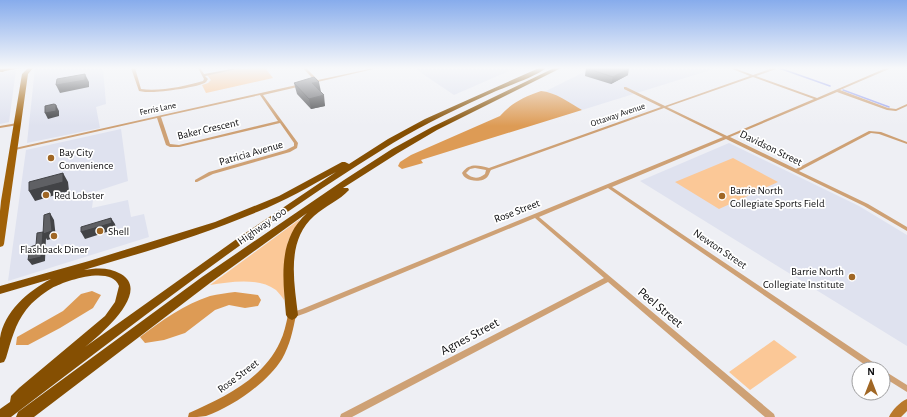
<svg xmlns="http://www.w3.org/2000/svg" width="907" height="417" font-family="'Alegreya Sans',sans-serif">
<style>
.built{fill:#dfe2ef}
.green{fill:#fbc897}
.forest{fill:#dd9b55}
.lines{fill:none;stroke-linecap:round;stroke-linejoin:round}
.stream{stroke:#97a1f1;stroke-width:1.5}
.street{fill:#cea175;fill-rule:evenodd}
.secondary{fill:#ba792d;fill-rule:evenodd}
.primary{fill:#a06108;fill-rule:evenodd}
.highway{fill:#854f02;fill-rule:evenodd}
.wall{fill:#525356}
.shaded-wall{fill:#424346}
.building{fill:#5f6064;stroke:#424346}
.poi-dot{fill:#a06725;stroke:#fff;stroke-width:1.5}
.labels{text-anchor:middle;dominant-baseline:central;stroke-width:3.5;stroke-linejoin:round;paint-order:stroke}
.far-street-label{font-size:9px;fill:#0d0d0f;stroke:#fff}
.street-label{font-size:11px;fill:#0d0d0f;stroke:#fff}
.poi-label{font-size:11px;fill:#0d0d0f;stroke:#fff;text-anchor:start}
.near-street-label{font-size:13px;fill:#0d0d0f;stroke:#fff}
</style>
<rect width="100%" height="100%" fill="#eeeff4"/>
<!-- built -->
<path class="built" d="M35,68H103L106,104L96,107L100,128L27,143Z
M414,68H516L454,95Z
M592,68H717L582,110L546,91Z
M16,70L9,122L0,124V73Z
M121,129L128,181L94,192L92,208L128,200L131,217L144,214L149,237L8,281L26,150Z
M729,143L859,206L907,235V346L640,181Z"/>
<!-- green -->
<path class="green" d="M238,69H266L273,78L206,93L202,85L208,83L211,80L207,75Z
M733,158L778,182L719,209L675,182Z
M300,219L288,241L285,263L284,300C282,297 279,293 276,290C258,277 230,282 210,285Z
M774,340L797,357L750,390L729,372Z"/>
<!-- forest -->
<path class="forest" d="M541,91C555,92 570,103 582,110L421,160L423,163L402,169L398,166L400,162L411,155L500,116C511,103 524,97 541,91Z
M92,291L101,295L93,308L60,328L28,345H16L17,337L63,311L81,294Z
M235,292L258,295L261,300L258,306L245,308L229,305L215,310L185,333L164,340L145,343L140,337C161,321 185,304 210,296C218,294 227,293 235,292Z"/>
<g class="lines">
<!-- stream -->
<path class="stream" d="M779,68L830,86
M843,90L889,107"/>
<!-- street -->
<path class="street" d="M131,68H135L141,89C159,92 186,86 203,81L204,79L198,68H200L204,74L237,68H242L205,76L208,79C207,80 207,81 206,82C201,87 161,92 152,92C147,92 143,92 139,91Z
M249,68H266L264,69H251Z
M303,68H306L318,80L374,68H378L313,83L311,82L312,81H315Z
M730,68H734L753,75L773,68H776V69L756,76L817,98L886,68H889V69L840,90L888,108L896,109L907,104V106L896,111L887,110L837,92L730,137L796,169L869,131L881,132L907,142V144L879,134L871,133L799,171L868,204L907,227V231L864,206L726,139L612,187L880,367L881,369H871L608,188L539,217L774,414L775,417H765L608,282L352,417H340L341,414L604,278L535,218L306,313L292,318L290,317L289,315L290,313L302,309L723,137L664,108L491,170C490,171 489,175 488,176C484,182 472,182 466,178C464,177 463,175 462,173C469,163 478,165 489,168L661,107L624,89V87H626L665,106L750,76ZM753,77L814,99L727,136L667,107ZM475,168L486,170L485,174C479,179 472,179 466,173L470,169Z
M301,84H302V86L263,95L298,143L297,148L290,152L213,174L197,182H195V180L209,172L286,150L294,146V143L280,123L179,147H170L166,145L157,118L15,150L13,149L15,148ZM260,95L278,121L179,145L170,144L161,117Z
M17,123H18V125L0,128V126Z
M883,370L907,385V392L883,377Z"/>
<!-- secondary -->
<path class="secondary" d="M13,68H21L0,72V70Z
M292,311L295,313L296,315C293,330 290,345 282,359C267,383 232,407 206,416C201,417 193,417 188,417L189,413C225,397 263,379 280,342C284,334 286,324 288,315L289,313Z
M907,399V411L901,417H889C892,410 900,402 907,399Z"/>
<!-- primary -->
<path class="primary" d="M6,68H13L2,72L0,71V69Z
M28,68H33L28,74L4,244L3,246L0,247V211L1,201L22,74Z"/>
<!-- highway -->
<path class="highway" d="M539,68H546C535,77 510,85 496,91C461,107 426,123 393,143C259,225 136,323 11,417H0V409L10,402L11,396L19,388L105,316L115,302L119,286C111,265 65,281 52,288C42,294 33,301 26,310C15,324 11,341 6,358L4,362L0,363C0,355 0,346 0,338C4,312 28,291 51,279L0,294V286L89,261L215,222L279,196L342,162H345L349,164L388,139L425,119ZM336,172L238,238L85,347C99,336 152,292 121,274C109,267 97,268 84,270C142,253 202,235 257,212C285,201 310,186 336,172Z
M554,68H561L437,130L398,153L343,188H348L349,190C340,200 325,206 314,216C286,241 294,281 298,315L296,318L292,320L288,318L286,315C283,279 277,240 307,213L210,283L34,417H16L18,412L202,277L344,180L392,149L432,127Z"/>
</g>
<!-- wall -->
<path class="wall" d="M586,68L628,75L611,84L585,76Z
M294,83L321,92L325,106L311,109L297,94Z"/>
<!-- shaded-wall -->
<path class="shaded-wall" d="M629,68L628,75L611,84L613,77Z
M85,74L89,82V87L60,93L56,85Z
M319,82L321,92L312,83Z
M324,95L325,106L311,109L309,99Z
M56,105L59,111V116L48,119L45,113Z
M63,173L68,182L69,191L35,201L29,191Z
M50,213L54,220L56,238L47,240L46,238L45,261L32,265L28,260L43,232Z
M111,218L115,224L116,229L85,239L81,232Z"/>
<!-- building -->
<path class="building" d="M586,68H629L613,77Z
M85,74V80L56,85L57,79Z
M314,77L319,82L312,83L324,95L309,99L294,83Z
M54,104L56,105V111L45,113V106Z
M63,173V182L29,191V182Z
M50,213L52,231L43,234L44,215Z
M111,218L112,223L81,232V227Z
M43,232L41,257L28,260L30,247L36,245L37,233Z"/>
<!-- sky -->
<linearGradient id="sky" x2="0" y2="1"><stop stop-color="#87acec"/><stop offset="0.54" stop-color="#f7f8fa"/><stop offset="1" stop-color="#f7f8fa" stop-opacity="0"/></linearGradient>
<rect width="907" height="126" fill="url(#sky)"/>
<!-- markers -->
<g class="poi-dot">
<circle cx="51" cy="158" r="4"/>
<circle cx="46" cy="195" r="4"/>
<circle cx="722" cy="196" r="4"/>
<circle cx="100" cy="231" r="4"/>
<circle cx="54" cy="236" r="4"/>
<circle cx="852" cy="277" r="4"/>
</g>
<g class="labels">
<!-- far-street labels -->
<g class="far-street-label">
<text transform="translate(158 109) rotate(-12)">Ferris Lane</text>
<text transform="translate(618 115) rotate(-19)">Ottaway Avenue</text>
</g>
<!-- street labels -->
<g class="street-label">
<text transform="translate(208 129) rotate(-13)">Baker Crescent</text>
<text transform="translate(771 148) rotate(26)">Davidson Street</text>
<text transform="translate(251 153) rotate(-16)">Patricia Avenue</text>
<text transform="translate(517 211) rotate(-21)">Rose Street</text>
<text transform="translate(262 226) rotate(-35)">Highway 400</text>
<text transform="translate(720 249) rotate(34)">Newton Street</text>
<text transform="translate(238 376) rotate(-37)">Rose Street</text>
</g>
<!-- poi labels -->
<g class="poi-label">
<text x="59" y="152">Bay City<tspan x="59" dy="13">Convenience</tspan></text>
<text x="730" y="190">Barrie North<tspan x="730" dy="13">Collegiate Sports Field</tspan></text>
<text x="54" y="195">Red Lobster</text>
<text x="108" y="231">Shell</text>
<text x="54" y="249" text-anchor="middle">Flashback Diner</text>
<text x="844" y="271" text-anchor="end">Barrie North<tspan x="844" dy="13">Collegiate Institute</tspan></text>
</g>
<!-- near-street labels -->
<g class="near-street-label">
<text transform="translate(660 308) rotate(40)">Peel Street</text>
<text transform="translate(470 337) rotate(-28)">Agnes Street</text>
</g>
</g>
<!-- north arrow -->
<g transform="translate(871 381)"><circle r="19" fill="#ffffff" stroke="#9e9e9f"/>
<path d="M0-3L7 15L0 10L-7 15Z" fill="#a06725"/>
<text y="-6" font-size="11" font-weight="bold" text-anchor="middle" fill="#0d0d0f">N</text>
</g>
</svg>
